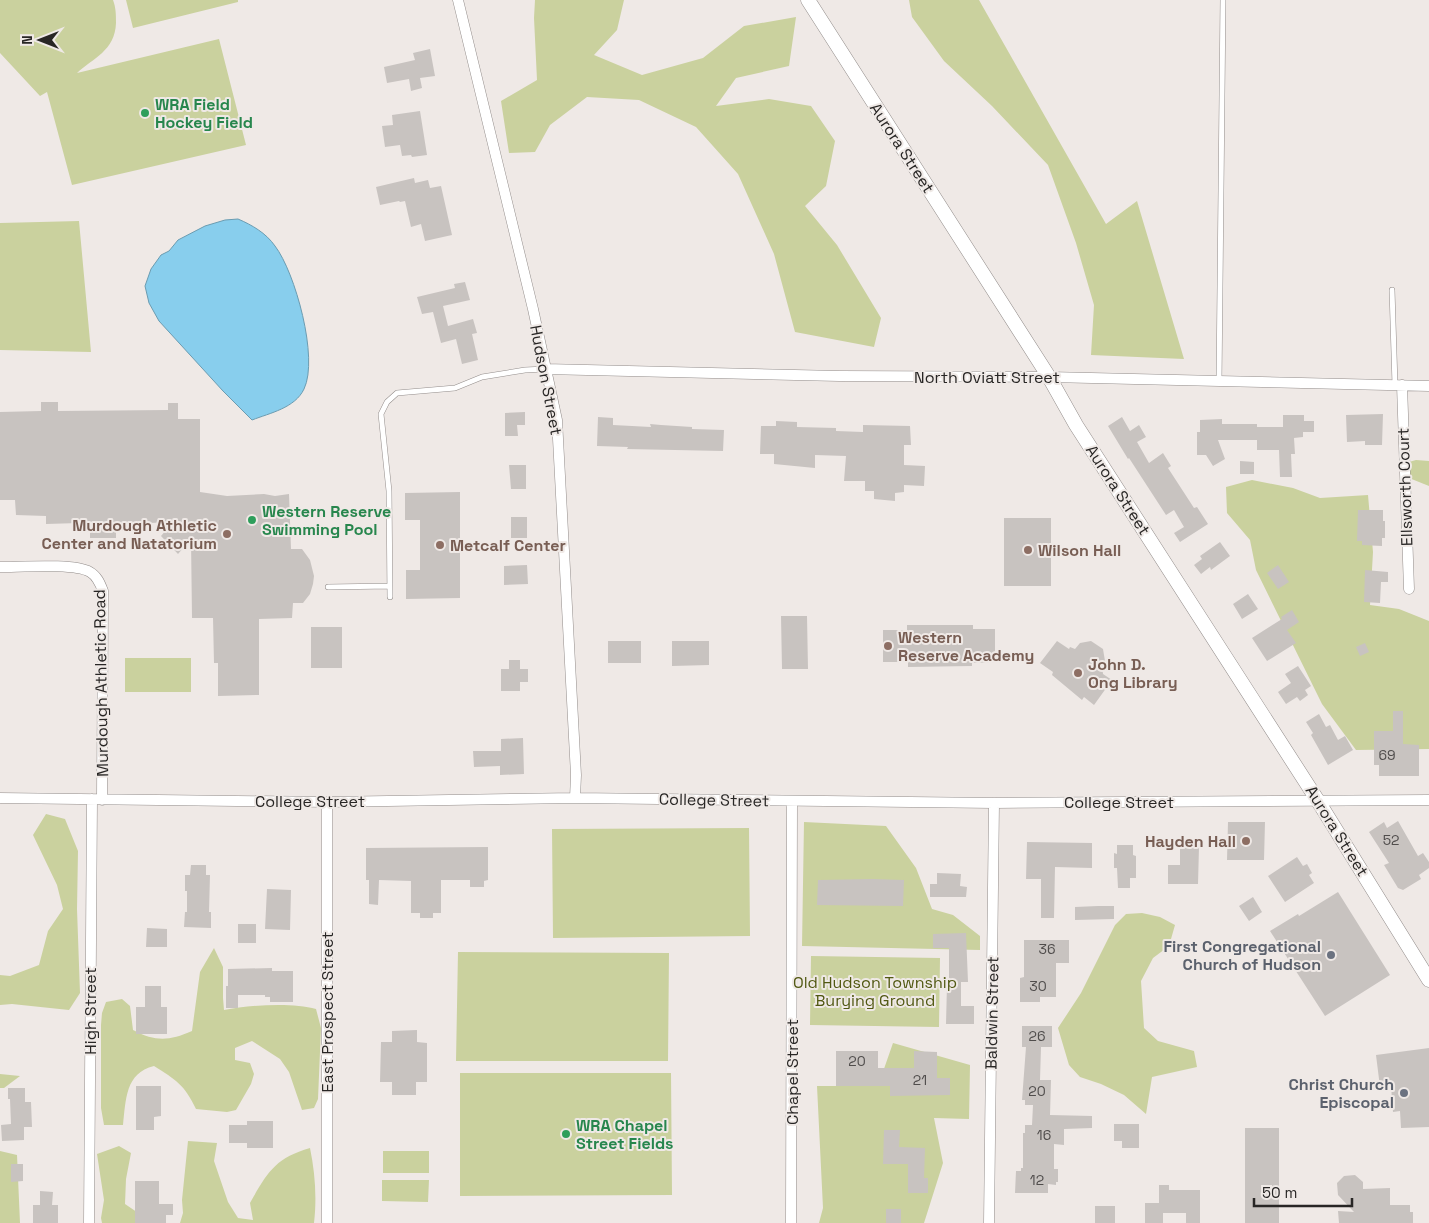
<svg xmlns="http://www.w3.org/2000/svg" width="1429" height="1223" font-family="'Space Grotesk',sans-serif">
<style>
.green{fill:#cad19e}
.water{fill:#88ceed;stroke:#6b9cb1}
.building{fill:#c8c3c0}
.lines{fill:none;stroke-linecap:round;stroke-linejoin:round}
.lane-casing{stroke:#938d8b;stroke-width:6}
.street-casing{stroke:#938d8b;stroke-width:11}
.secondary-casing{stroke:#938d8b;stroke-width:15}
.lane{stroke:#fff;stroke-width:5}
.street{stroke:#fff;stroke-width:10}
.secondary{stroke:#fff;stroke-width:14}
.leisure-dot{fill:#2e9e5b;stroke:#efe9e6;stroke-width:2}
.education-dot{fill:#8d6e63;stroke:#efe9e6;stroke-width:2}
.worship-dot{fill:#6b7280;stroke:#efe9e6;stroke-width:2}
.labels{text-anchor:middle;dominant-baseline:central;stroke-width:4;stroke-linejoin:round;paint-order:stroke}
.number-label{font-size:14px;fill:#504d4c}
.leisure-label{font-size:16px;font-weight:bold;fill:#27864d;stroke:#efe9e6;text-anchor:start}
.street-label{font-size:16px;fill:#282625;stroke:#efe9e6}
.education-label{font-size:16px;font-weight:bold;fill:#785e54;stroke:#efe9e6;text-anchor:start}
.worship-label{font-size:16px;font-weight:bold;fill:#5b616d;stroke:#efe9e6;text-anchor:end}
.park-label{font-size:16px;fill:#515812;stroke:#efe9e6}
</style>
<rect width="100%" height="100%" fill="#efe9e6"/>
<!-- green -->
<path class="green" d="M0,0H113C116,8 116,15 116,23C115,51 93,58 77,73L219,39L246,145L72,185L47,92L40,96L0,53Z
M126,0H238V2L133,28Z
M535,0H624L617,30L594,55L642,75L703,58L744,26L796,17L789,66L736,78L716,106L769,99L811,106L835,141L826,186L805,206L837,245L881,318L874,347L795,332L774,254L738,174L696,127L639,100L587,97L550,125L535,152L509,153L501,101L537,80L534,18Z
M909,0H979L1106,224L1137,201L1184,359L1091,355L1094,305L1076,243L1048,165L992,106L944,61L912,17Z
M79,221L91,352L0,350V223Z
M1416,460L1429,461V486L1409,478V462Z
M1252,480L1293,488L1320,498L1368,495L1373,552L1370,605L1399,609L1429,621V749L1356,750L1322,704L1256,570L1250,540L1227,513L1226,487Z
M125,658H191V692H125Z
M46,814L65,819L78,851L77,909L80,993L69,1010L12,1004L0,1005V975L10,976L39,965L48,931L63,909L57,885L33,835Z
M804,822L886,826L916,868L932,909L953,915L980,936V950L802,946Z
M749,828L750,936L553,938L552,829Z
M1142,913L1160,917L1175,925L1169,946L1153,958L1141,981L1144,1028L1158,1041L1194,1051L1197,1067L1152,1077L1146,1114L1124,1095L1101,1084L1080,1077L1069,1065L1058,1028L1081,993L1115,925L1126,914Z
M214,948L223,967V998L224,1010C250,1005 292,1002 316,1009L321,1028L318,1099L314,1108L302,1110L289,1072L280,1059L252,1041L235,1048V1060L250,1063L254,1074L251,1084L236,1110L227,1112L196,1109C184,1084 176,1080 154,1066C125,1073 126,1100 123,1125H104L101,1108V1025L102,1013L106,1002L122,999L130,1006L133,1030C156,1042 169,1041 192,1031L200,972Z
M458,952L669,953L668,1061H456Z
M811,956L940,958L939,1027L810,1025Z
M893,1043L970,1065L969,1119L934,1118L943,1163L924,1223H819L823,1208L817,1086H878Z
M460,1073H671L672,1195L460,1196Z
M0,1074L20,1076L4,1088H0Z
M188,1141L217,1143L214,1161L228,1202L238,1218L253,1220L250,1203C267,1173 275,1158 310,1148C315,1172 317,1198 314,1223H180L183,1213L182,1200Z
M119,1146L131,1153L126,1179L125,1204L153,1223H102L101,1218L104,1200L97,1154Z
M0,1151L17,1155L20,1223H0Z
M383,1151H429V1173H383Z
M382,1180H429L428,1202L382,1201Z"/>
<!-- water -->
<path class="water" d="M238,219C252,225 266,233 275,246C295,272 319,358 304,389C295,408 270,413 252,420L223,391L159,321L149,303L145,286L151,269L161,255L169,251L178,240L205,226L225,220Z"/>
<!-- building -->
<path class="building" d="M430,49L435,76L420,78L422,88L411,91L409,79L387,83L384,67L415,60L413,53Z
M420,111L427,155L412,157L411,155L402,156L400,145L385,147L382,126L393,125L392,115Z
M414,178L415,183L428,180L430,188L441,186L452,235L425,241L421,224L411,227L405,201L400,202L399,201L380,205L376,187Z
M465,282L470,300L443,306L448,326L473,319L477,333L472,334L478,360L462,364L456,339L441,343L433,312L422,314L417,297L455,288L454,284Z
M41,402H58V411L168,410V403H178V419H200V492L227,496L264,494L275,496L289,494L291,549H302L310,560L314,576L313,584L310,594L303,603H293L292,618L259,619V695L218,696V663H214L213,618H192L191,539L178,554L161,536L173,522L126,524V531H116V538H90V532H79V523L46,524V516L16,515L15,500H0V412L41,411Z
M525,412V425H517L518,436H505V413Z
M1383,414L1382,445H1365V441L1347,442L1346,415Z
M1283,415H1304V421H1314V432H1303V437L1294,438L1295,454H1291L1292,477H1280L1279,450H1257V440H1218L1225,459L1213,466L1206,455H1197V432H1200V420L1222,419V424H1257V427H1283Z
M598,417L613,418V425L651,427L650,424L661,425L692,427V429L724,430L723,451L627,449L628,447L597,446Z
M1122,417L1130,431L1139,425L1146,437L1137,442L1149,463L1163,453L1171,466L1168,468L1194,508L1197,507L1208,524L1180,542L1174,533L1184,527L1174,510L1166,515L1129,458L1128,459L1108,426Z
M776,421L797,422V427L836,428V431L863,432V425L910,426L911,445H904V465L925,466L924,486L904,485V492L895,493V501L874,499V491H865V481H844L846,456L815,455V468L774,464V454H760L761,426H776Z
M1240,461L1254,462V474H1240Z
M509,465H526V489H511Z
M460,492V598L406,599V570H420V520H405V493Z
M1358,510H1383V521H1385V538H1382V546L1362,545V541H1357Z
M511,517H527V538H511Z
M1004,518H1051V586H1004Z
M1220,542L1230,556L1211,570L1210,567L1201,574L1194,565L1202,559L1200,556Z
M527,565L528,584L504,585V566Z
M1278,565L1289,582L1278,589L1267,573Z
M1365,570L1388,572V582H1381L1380,603L1364,602Z
M1248,594L1258,609L1242,619L1233,604Z
M1292,610L1299,622L1287,630L1296,643L1267,661L1252,638L1282,619L1281,617Z
M781,616H807L808,669H782Z
M907,625H973V629H995V662L972,663V666L908,667V662H883V630H907Z
M311,627H342V668H311Z
M608,641H641V663H608Z
M672,641H709V665L672,666Z
M1057,641L1069,649L1070,647L1075,649L1080,643L1091,641L1103,649L1105,661L1102,666L1103,674L1112,680L1094,705L1084,697L1082,700L1052,675L1053,672L1040,663Z
M1365,643L1369,652L1360,656L1356,647Z
M509,660H520V669H528V682H520V691H501V669H509Z
M1298,666L1311,686L1305,690L1308,695L1300,701L1297,697L1286,704L1278,692L1291,683L1285,674Z
M1393,711H1403V744L1419,745V776H1379V765H1374V731H1393Z
M1319,714L1326,727L1330,725L1338,740L1345,736L1353,750L1328,765L1311,735L1313,733L1306,722Z
M523,738L524,774L500,775V766L474,767L473,751H501V739Z
M1398,821L1418,856L1423,853L1429,862V868L1419,875L1421,879L1403,890L1398,888L1384,865L1389,863L1369,832L1384,822L1387,828Z
M1228,822H1265L1264,860H1227Z
M1027,842L1092,843V868L1055,867L1054,918H1041V879H1026Z
M1117,845H1133V855L1136,856V878H1130V888H1118L1117,868H1114V853L1117,854Z
M488,847V880L484,881V887H470V880H441V913H433V918H420V913H411V881L379,880L378,905L369,904V880H366V848Z
M1180,847H1199L1198,884H1168V865H1180Z
M1297,857L1303,866L1307,864L1312,873L1309,875L1314,883L1285,902L1268,876Z
M191,865H206V875H210L209,912H211V928L184,927L185,912H187V891H185V875H190Z
M937,873L961,874L960,886L967,887L966,897H930V884H937Z
M872,879L904,880L903,906L817,905L818,880Z
M267,889L291,890L290,930L265,929Z
M1338,892L1390,975L1325,1016L1270,931L1298,914L1299,916Z
M1253,897L1262,912L1249,921L1239,906Z
M1098,906H1114V919L1075,920V907Z
M238,924H256V943H238Z
M147,928L167,929V947H146Z
M966,933L968,982H961V1006H974V1024H946L947,985H949V948H933V934Z
M1024,940H1069V963H1056V997H1040V1002H1020V978L1024,977Z
M272,968V971H293V1002H270V997H265V995H238V1008H226V986H228V969Z
M145,986H161V1007H167V1034H136V1007H145Z
M1022,1026H1052V1047H1041L1040,1080H1051L1050,1115L1092,1116V1128L1064,1129V1145L1054,1144V1169H1058V1182H1056V1185L1048,1184V1193H1015L1016,1171H1021V1168H1023V1133H1025V1125H1032L1033,1105H1025V1100H1022L1026,1047H1022Z
M417,1030V1042L427,1043V1082H416V1095H392V1082H380L381,1042H392V1031Z
M1429,1048V1127L1401,1128L1400,1111L1393,1112L1391,1086L1380,1087L1376,1055Z
M836,1051H878V1068H914V1051L937,1052V1078H950V1095L890,1096V1086H836Z
M136,1086H161V1116L154,1117V1130H136Z
M8,1088H25V1102H31L32,1127H24V1140L2,1141L1,1125L11,1124L10,1099H8Z
M247,1121H273V1148H247V1143H229V1125H247Z
M1114,1124H1139V1148H1122V1141H1114Z
M1245,1128H1279V1223H1245Z
M884,1130H900L899,1147L925,1148L924,1178H928V1193H908V1164H883Z
M11,1164H23V1181L11,1182Z
M1355,1175L1363,1182V1189L1390,1188V1205H1410V1212H1413V1223H1339L1338,1211L1354,1212L1338,1195L1337,1183L1344,1176Z
M135,1181H159V1204H173V1215H166V1223H135Z
M1159,1185H1169V1190H1200V1223H1186V1213H1163V1223H1145V1203H1159Z
M40,1191L53,1192L52,1205H58V1223H33V1205H40Z
M1095,1206H1115V1223H1095Z
M886,1209H901V1223H886Z"/>
<g class="lines">
<!-- lane casing -->
<g class="lane-casing">
<path id="lane" d="M1392,290L1395,385
M1219,382L1223,0
M328,587L390,586
M390,597L389,491L381,414L387,402L397,393L455,388L482,377L525,370L545,369"/>
</g>
<!-- street casing -->
<g class="street-casing">
<path id="street" d="M458,0L533,309L557,420L576,775L575,798
M545,369L839,376L1049,377L1429,386
M1402,385L1409,589
M0,567C21,567 74,563 90,572C97,576 100,583 103,591L102,800
M0,798L327,802L575,798L994,803L1429,800
M327,802V1223
M89,1223L92,799
M791,1223L792,801
M989,1223L994,803"/>
</g>
<!-- secondary casing -->
<g class="secondary-casing">
<path id="secondary" d="M808,0L1049,377L1076,425L1318,801L1429,980"/>
</g>
<!-- lane -->
<use href="#lane" class="lane"/>
<!-- street -->
<use href="#street" class="street"/>
<!-- secondary -->
<use href="#secondary" class="secondary"/>
</g>
<!-- markers -->
<g class="leisure-dot">
<circle cx="145" cy="113" r="5"/>
<circle cx="252" cy="520" r="5"/>
<circle cx="566" cy="1134" r="5"/>
</g>
<g class="education-dot">
<circle cx="227" cy="534" r="5"/>
<circle cx="440" cy="545" r="5"/>
<circle cx="1028" cy="550" r="5"/>
<circle cx="888" cy="646" r="5"/>
<circle cx="1078" cy="673" r="5"/>
<circle cx="1246" cy="841" r="5"/>
</g>
<g class="worship-dot">
<circle cx="1331" cy="955" r="5"/>
<circle cx="1404" cy="1093" r="5"/>
</g>
<g class="labels">
<!-- number labels -->
<g class="number-label">
<text x="1387" y="755">69</text>
<text x="1391" y="840">52</text>
<text x="1047" y="949">36</text>
<text x="1038" y="986">30</text>
<text x="1037" y="1036">26</text>
<text x="857" y="1061">20</text>
<text x="920" y="1080">21</text>
<text x="1037" y="1091">20</text>
<text x="1044" y="1135">16</text>
<text x="1037" y="1180">12</text>
</g>
<!-- leisure labels -->
<g class="leisure-label">
<text x="155" y="104">WRA Field<tspan x="155" dy="18">Hockey Field</tspan></text>
<text x="262" y="511">Western Reserve<tspan x="262" dy="18">Swimming Pool</tspan></text>
<text x="576" y="1125">WRA Chapel<tspan x="576" dy="18">Street Fields</tspan></text>
</g>
<!-- street labels -->
<g class="street-label">
<text transform="translate(902 148) rotate(57)">Aurora Street</text>
<text x="987" y="377">North Oviatt Street</text>
<text transform="translate(546 380) rotate(79)">Hudson Street</text>
<text transform="translate(1405 487) rotate(-92)">Ellsworth Court</text>
<text transform="translate(1118 490) rotate(57)">Aurora Street</text>
<text transform="translate(101 683) rotate(-91)">Murdough Athletic Road</text>
<text transform="translate(714 800) rotate(1)">College Street</text>
<text x="310" y="801">College Street</text>
<text x="1119" y="802">College Street</text>
<text transform="translate(1337 831) rotate(58)">Aurora Street</text>
<text transform="translate(90 1011) rotate(-90)">High Street</text>
<text transform="translate(327 1012) rotate(-90)">East Prospect Street</text>
<text transform="translate(992 1013) rotate(-89)">Baldwin Street</text>
<text transform="translate(792 1072) rotate(-90)">Chapel Street</text>
</g>
<!-- education labels -->
<g class="education-label">
<text x="217" y="525" text-anchor="end">Murdough Athletic<tspan x="217" dy="18">Center and Natatorium</tspan></text>
<text x="450" y="545">Metcalf Center</text>
<text x="1038" y="550">Wilson Hall</text>
<text x="898" y="637">Western<tspan x="898" dy="18">Reserve Academy</tspan></text>
<text x="1088" y="664">John D.<tspan x="1088" dy="18">Ong Library</tspan></text>
<text x="1236" y="841" text-anchor="end">Hayden Hall</text>
</g>
<!-- worship labels -->
<g class="worship-label">
<text x="1321" y="946">First Congregational<tspan x="1321" dy="18">Church of Hudson</tspan></text>
<text x="1394" y="1084">Christ Church<tspan x="1394" dy="18">Episcopal</tspan></text>
</g>
<!-- park labels -->
<g class="park-label">
<text x="875" y="982">Old Hudson Township<tspan x="875" dy="18">Burying Ground</tspan></text>
</g>
</g>
<!-- north arrow -->
<g transform="translate(40 40) rotate(270)" stroke="#efe9e6" stroke-width="4" paint-order="stroke">
<path d="M0-4L9 19L0 12L-9 19Z" fill="#282625"/>
<text y="-8" font-size="14" font-weight="bold" text-anchor="middle" fill="#282625">N</text>
</g>
<!-- scale -->
<path d="M1254 1198v8h98v-8" fill="none" stroke="#282625" stroke-width="2.5"/>
<text x="1262" y="1198" font-size="15" fill="#282625" stroke="#efe9e6" stroke-width="4" paint-order="stroke">50 m</text>
</svg>
